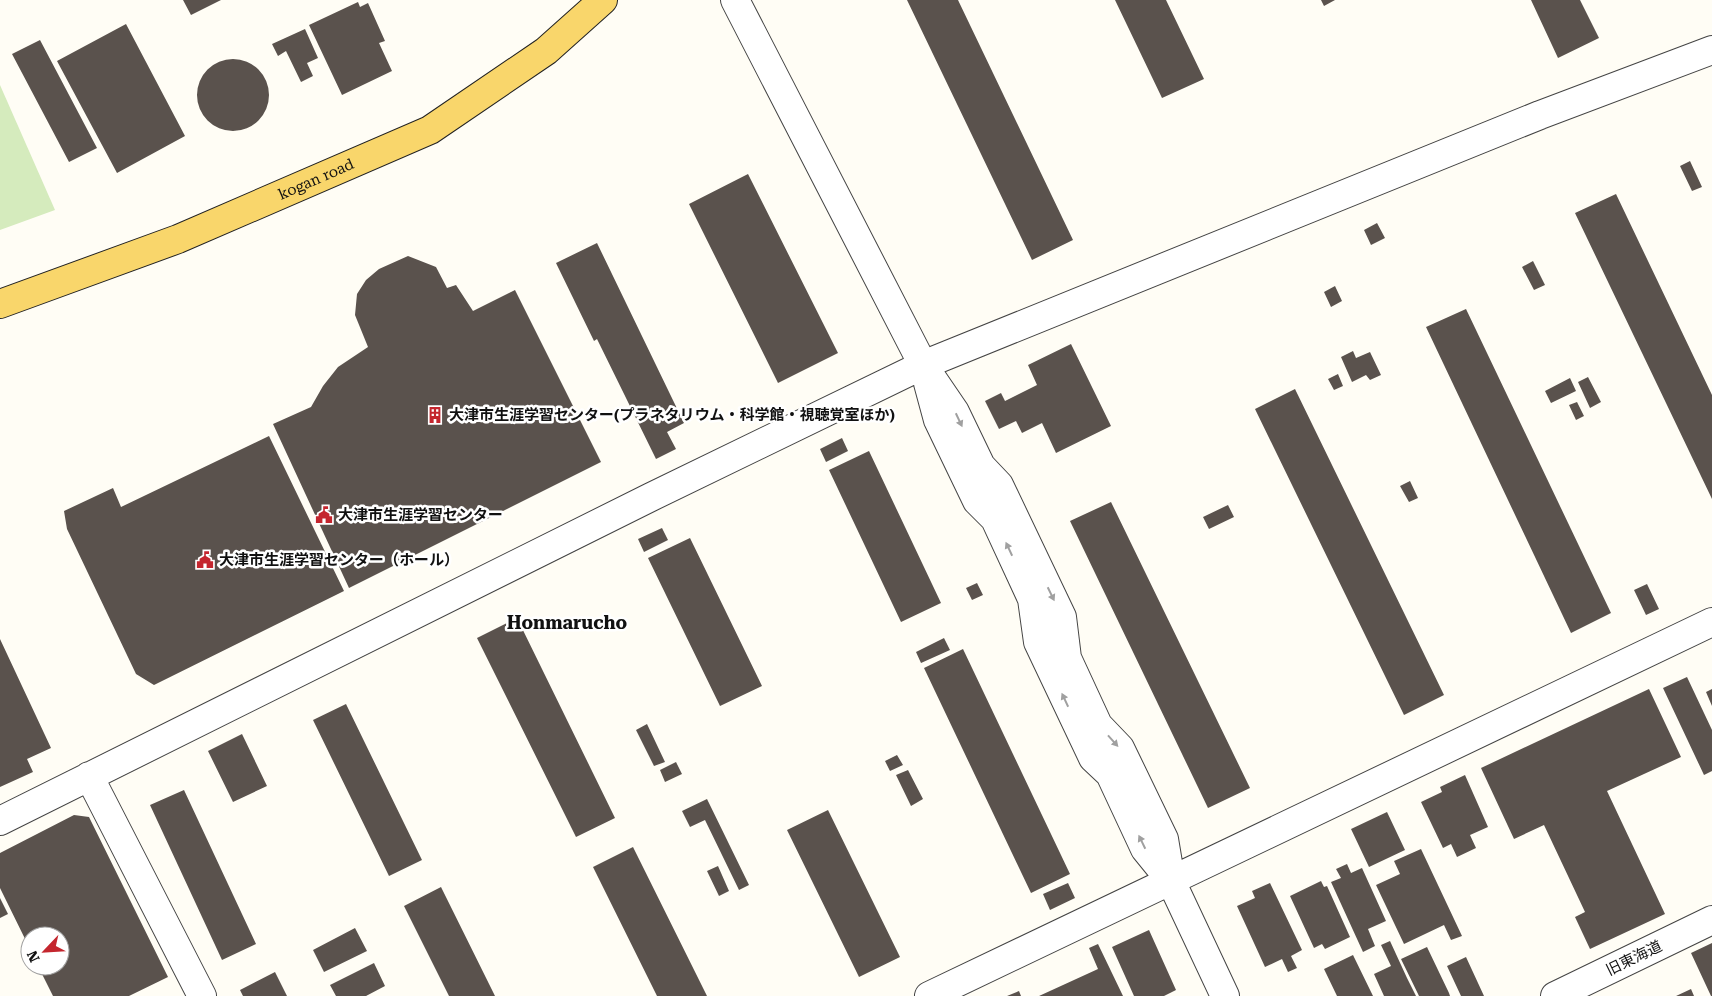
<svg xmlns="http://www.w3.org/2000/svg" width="1712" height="996" font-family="'Roboto Serif','Noto Sans JP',serif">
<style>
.green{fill:#d5ebbd}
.building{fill:#5a524d}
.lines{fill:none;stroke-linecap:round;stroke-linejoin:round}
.minor-casing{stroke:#444;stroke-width:30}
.major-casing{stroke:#222;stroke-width:30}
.minor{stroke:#fff;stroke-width:28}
.major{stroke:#f9d66b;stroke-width:28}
.oneway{fill:#a0a0a0}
.labels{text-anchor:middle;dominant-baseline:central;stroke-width:5;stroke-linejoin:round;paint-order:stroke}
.street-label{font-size:15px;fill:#111;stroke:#fff}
.poi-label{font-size:15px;font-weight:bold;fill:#111;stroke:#fff;text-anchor:start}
.quarter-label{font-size:18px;font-weight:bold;fill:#111;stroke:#fff}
</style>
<rect width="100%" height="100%" fill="#fffdf5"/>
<!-- green -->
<path class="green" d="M0,85L55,210L0,230Z"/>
<!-- building -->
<path class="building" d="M183,0H221L191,15Z
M907,0H958L1073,240L1032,260Z
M1115,0H1166L1204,79L1162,98Z
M1321,0H1335L1324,6Z
M1531,0H1580L1599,38L1558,58Z
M358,2L360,7L368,3L385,41L379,43L392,71L342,95L309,25Z
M126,24L185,136L117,173L57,61Z
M305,29L318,58L307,63L313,76L301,82L286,51L278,56L272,44Z
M40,40L97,148L69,162L12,54Z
M197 95a36 36 0 1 1 72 0a36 36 0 1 1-72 0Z
M1690,161L1702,187L1692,191L1680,166Z
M748,174L838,353L778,383L689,204Z
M1616,194L1712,395V499L1575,213Z
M1377,223L1385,238L1371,245L1364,230Z
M597,243L684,423L667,432L676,449L656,459L597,339L594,341L556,263Z
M408,256L436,267L447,288L456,285L473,311L515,290L601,462L349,588L273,424L311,407L323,386L338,367L368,347L355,315L357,294L366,280L379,269Z
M1533,261L1545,285L1534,290L1522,267Z
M1335,286L1342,301L1331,307L1324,292Z
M1466,309L1611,613L1571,633L1426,327Z
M1071,344L1111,426L1056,453L1042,423L1022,433L1016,421L999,429L985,401L1001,393L1005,401L1037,385L1028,365Z
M1353,351L1356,358L1370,352L1381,375L1370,380L1366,375L1352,382L1341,357Z
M1338,374L1343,386L1334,390L1328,379Z
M1588,377L1601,402L1590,408L1578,382Z
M1570,378L1576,391L1551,403L1545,391Z
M1295,389L1444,695L1404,715L1255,409Z
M1577,402L1584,416L1576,420L1569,405Z
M269,436L344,591L154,685L136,674L67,529L64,511L113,488L121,507Z
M842,438L848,451L826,462L820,449Z
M869,451L941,603L901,622L829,470Z
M1410,481L1418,498L1409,502L1400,486Z
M1111,502L1250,788L1208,808L1070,521Z
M1228,505L1234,517L1209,529L1203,517Z
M662,528L668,540L644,552L638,539Z
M690,538L762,686L720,706L648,558Z
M977,583L983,595L972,600L966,588Z
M1647,584L1659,609L1646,615L1634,590Z
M517,618L615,818L576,837L477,638Z
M944,638L950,650L921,663L916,652Z
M0,639L51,748L27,759L33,772L0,787Z
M963,649L1070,874L1031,893L924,668Z
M1687,677L1712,730V771L1704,775L1663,688Z
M1649,689L1681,757L1607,791L1665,914L1590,949L1575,917L1585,912L1544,825L1514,839L1481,768Z
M1712,689V706L1706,692Z
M346,704L422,860L389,876L313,720Z
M647,724L665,762L654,766L636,730Z
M242,734L267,786L233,802L208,751Z
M897,755L903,765L890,771L885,761Z
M676,762L682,774L665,782L660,770Z
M908,770L923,799L911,806L896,775Z
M1465,775L1488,827L1470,835L1476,848L1457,857L1451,844L1443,848L1421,802L1442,792L1440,787Z
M184,790L256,944L222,960L150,805Z
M707,799L749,885L739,890L705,820L690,827L682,811Z
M828,810L900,957L859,977L787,830Z
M1387,812L1405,850L1369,867L1351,829Z
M74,815L89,817L168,977L129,996H53L38,966H60V936H30V949L0,888V853Z
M633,847L707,996H657L593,867Z
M1421,849L1462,936L1451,940L1444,925L1404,944L1376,885L1400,874L1394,861Z
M1347,864L1351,873L1362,868L1386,921L1368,929L1375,946L1363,952L1331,882L1341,878L1336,869Z
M718,866L729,891L719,896L707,871Z
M1321,881L1324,887L1327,886L1350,937L1325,949L1322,944L1314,948L1290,896Z
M1068,883L1075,898L1050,910L1043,894Z
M1270,883L1302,950L1291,956L1297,968L1288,972L1282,959L1265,967L1237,906L1255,898L1252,891Z
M441,887L495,996H449L404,906Z
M0,898L8,914L0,918Z
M355,928L367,951L324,972L313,950Z
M1149,930L1176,990L1164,996H1134L1112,947Z
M1390,941L1407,978L1416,996H1384L1374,974L1391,966L1381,945Z
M1712,943V996H1711L1691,953Z
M1098,944L1123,996H1039L1098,969L1089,948Z
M1427,947L1449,993L1450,996H1419L1401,959Z
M1353,955L1373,996H1337L1324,969Z
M1466,957L1484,996H1461L1447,966Z
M374,963L385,986L366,996H336L330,985Z
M275,972L287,996H243L240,990Z
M1691,989L1694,996H1676Z
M1019,991L1021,996H1007Z"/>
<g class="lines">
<!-- minor casing -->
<g class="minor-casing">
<path id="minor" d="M735,0L923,365L955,412L981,466L999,485L1062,617L1067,658L1098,725L1120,748L1164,839L1171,881
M928,383L938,420L977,501L995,519L1032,599L1038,642L1093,758L1110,774L1145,849L1171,881L1225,996
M89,776L202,996
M0,821L651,497L923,365L1540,115L1712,50
M929,996L1712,622
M1555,996L1712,920"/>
</g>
<!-- major casing -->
<g class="major-casing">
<g id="major">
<path id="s1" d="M0,304L178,239L430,130L546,51L603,0"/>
</g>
</g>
<!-- minor -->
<use href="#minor" class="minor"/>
<!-- major -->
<use href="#major" class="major"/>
</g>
<!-- one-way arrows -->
<defs><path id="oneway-solid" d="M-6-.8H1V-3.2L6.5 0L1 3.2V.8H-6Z" transform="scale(1.25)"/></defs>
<g class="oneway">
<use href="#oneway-solid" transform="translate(959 420) rotate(65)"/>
<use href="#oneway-solid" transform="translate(1009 549) rotate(-115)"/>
<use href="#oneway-solid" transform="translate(1051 594) rotate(64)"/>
<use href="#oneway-solid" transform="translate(1065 700) rotate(-115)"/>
<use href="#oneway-solid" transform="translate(1113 741) rotate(48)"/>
<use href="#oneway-solid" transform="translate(1142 842) rotate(-116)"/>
</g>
<!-- icons -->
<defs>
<g id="building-bare" transform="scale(1.35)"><path d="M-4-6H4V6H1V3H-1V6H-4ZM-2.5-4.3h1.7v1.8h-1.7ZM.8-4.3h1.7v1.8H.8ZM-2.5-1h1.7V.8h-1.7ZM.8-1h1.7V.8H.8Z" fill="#c4262e" stroke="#fff" stroke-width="2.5" paint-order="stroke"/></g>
<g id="civic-bare" transform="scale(1.35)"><path d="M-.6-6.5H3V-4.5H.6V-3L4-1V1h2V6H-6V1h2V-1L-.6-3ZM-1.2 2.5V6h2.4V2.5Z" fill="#c4262e" stroke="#fff" stroke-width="2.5" paint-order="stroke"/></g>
</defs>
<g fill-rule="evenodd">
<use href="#building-bare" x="435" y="415"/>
<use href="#civic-bare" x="324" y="515"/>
<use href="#civic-bare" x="205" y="560"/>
</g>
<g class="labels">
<!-- street labels -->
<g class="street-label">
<text stroke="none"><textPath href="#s1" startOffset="340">kogan road</textPath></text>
<text transform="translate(1634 958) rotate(-26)">旧東海道</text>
</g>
<!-- poi labels -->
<g class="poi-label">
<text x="449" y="415">大津市生涯学習センター(プラネタリウム・科学館・視聴覚室ほか)</text>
<text x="338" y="515">大津市生涯学習センター</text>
<text x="219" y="560">大津市生涯学習センター（ホール）</text>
</g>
<!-- quarter labels -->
<g class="quarter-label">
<text x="567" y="622">Honmarucho</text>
</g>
</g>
<!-- north arrow -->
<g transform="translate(45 951) rotate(245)"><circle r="24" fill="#ffffff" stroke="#a0a0a0"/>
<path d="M0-4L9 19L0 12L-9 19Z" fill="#c4262e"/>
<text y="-8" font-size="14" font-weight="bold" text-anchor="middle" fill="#111111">N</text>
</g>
</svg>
